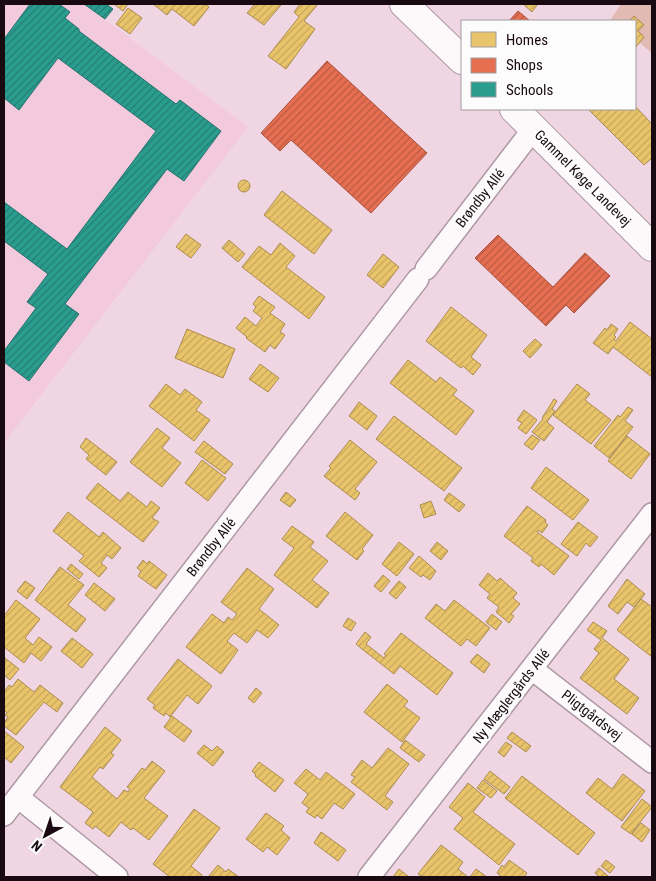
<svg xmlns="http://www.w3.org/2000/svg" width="656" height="881" font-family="'Roboto Condensed',sans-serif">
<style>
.built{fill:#f3c9de}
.green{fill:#e1bab3}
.homes{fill:url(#homes-hatch);stroke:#ab8c50}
.shops{fill:url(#shops-hatch);stroke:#a9513e}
.schools{fill:url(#schools-hatch);stroke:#25716a}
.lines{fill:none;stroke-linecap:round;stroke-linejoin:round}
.minor-casing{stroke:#ac99a3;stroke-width:24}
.secondary-casing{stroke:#ac99a3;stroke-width:30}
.minor{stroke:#fdf9fb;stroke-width:21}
.secondary{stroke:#fdf9fb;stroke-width:28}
.labels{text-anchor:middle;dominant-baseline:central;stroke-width:5;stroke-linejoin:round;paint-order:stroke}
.street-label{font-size:14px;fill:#190a12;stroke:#fcfcfc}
</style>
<defs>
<pattern id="homes-hatch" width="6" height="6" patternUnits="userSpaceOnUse" patternTransform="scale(1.25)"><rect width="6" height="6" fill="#e9c46a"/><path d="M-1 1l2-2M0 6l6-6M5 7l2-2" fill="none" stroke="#c7a75b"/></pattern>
<pattern id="shops-hatch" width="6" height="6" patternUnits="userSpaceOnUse" patternTransform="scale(1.25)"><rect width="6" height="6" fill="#e76f51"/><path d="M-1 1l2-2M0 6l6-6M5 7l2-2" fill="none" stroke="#ba5942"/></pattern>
<pattern id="schools-hatch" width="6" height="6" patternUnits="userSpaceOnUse" patternTransform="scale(1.25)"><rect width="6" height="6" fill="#2a9d8f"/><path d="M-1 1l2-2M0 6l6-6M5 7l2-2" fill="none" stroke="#237e73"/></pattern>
</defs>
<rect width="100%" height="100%" fill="#f0d6e3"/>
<!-- built -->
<path class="built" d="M4,4H85L248,127L4,443Z"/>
<!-- green -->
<path class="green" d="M621,4H652V53L635,39V21H614L611,19Z"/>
<!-- homes -->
<path class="homes" d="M114,4H128L123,11Z
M153,4H205L209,7L194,26L172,9L167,15Z
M252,4H280L281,5L264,25L247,13L254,5Z
M300,4H318L304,21L315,29L286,69L268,56L299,17L294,12Z
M523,4H538L532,12Z
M128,8L142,18L130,34L116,24Z
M634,16L644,25L638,31L644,37L635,48V21H629Z
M635,106L652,124V158L644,165L588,109H635Z
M238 186a6 6 0 1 1 12 0a6 6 0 1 1-12 0Z
M282,191L332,230L314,254L264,215Z
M186,234L201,245L191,258L176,247Z
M229,240L245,254L238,262L222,248Z
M280,243L295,256L286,267L325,297L309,319L242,267L259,246L271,255Z
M383,254L399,267L383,288L367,275Z
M259,296L275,307L270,313L285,324L280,332L285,335L275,349L270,345L265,352L246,338L247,337L236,328L245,317L256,326L262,318L253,311L256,307L253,304Z
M451,307L487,335L471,357L481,365L473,375L463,366L461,368L426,341Z
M630,322L652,339V377L613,347L608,354L593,343L605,328L607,330L611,324L618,329L614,335L616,337L614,339L616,341Z
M187,329L235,349L223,378L175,358Z
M535,339L542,345L530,358L523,351Z
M408,360L436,382L440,377L457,390L453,395L474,411L456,435L390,383Z
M260,364L279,378L268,392L249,379Z
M166,384L180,395L185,389L202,402L196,410L210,420L194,441L149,406Z
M577,384L590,394L585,400L611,420L591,444L553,415Z
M554,399L557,401L552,409L555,411L547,422L554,428L544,441L532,432L543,419L542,418Z
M359,402L377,416L367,430L349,416Z
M628,407L633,410L625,421L633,427L609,458L594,446L618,415L620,417Z
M524,410L537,420L526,434L518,428L522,423L517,420Z
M394,416L462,468L444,491L376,439Z
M157,428L170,438L162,448L181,463L162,487L130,462Z
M532,435L540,440L532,450L524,444Z
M627,436L650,454L631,479L608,461Z
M86,438L117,462L106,475L86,459L89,455L80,447Z
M350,440L377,462L355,489L360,493L355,500L324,476L331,468L329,466Z
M204,441L233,464L225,474L195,452Z
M202,460L226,478L208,501L185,483Z
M546,467L589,500L573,520L531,488Z
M98,483L120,501L128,492L147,507L151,501L160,508L152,518L159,522L143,542L86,498Z
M286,492L296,500L290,507L280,500Z
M449,493L465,505L459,512L444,500Z
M431,501L436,514L424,518L420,505Z
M527,506L546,520L545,522L548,525L542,533L538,530L537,532L569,556L554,575L541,564L539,567L531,561L533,558L504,536Z
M68,512L99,537L103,532L121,548L112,559L107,555L101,563L107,568L99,577L79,561L84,556L53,531Z
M345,512L373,535L362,549L364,551L357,560L326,536Z
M578,522L598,537L590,547L586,543L577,556L561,544Z
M292,526L314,542L310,547L328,561L312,580L329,593L317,608L274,575L294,548L282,539Z
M399,542L414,554L397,576L382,564Z
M437,542L448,551L441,560L430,551Z
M419,556L436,571L430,580L423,575L421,577L409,568Z
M143,560L147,564L149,561L167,575L156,589L138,576L141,571L137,568Z
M71,564L83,574L79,579L67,569Z
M60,567L84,585L68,605L86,619L76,632L35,600Z
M247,568L274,589L259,609L279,625L268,638L257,630L247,643L234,633L227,641L238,650L221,674L186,647L212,614L224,623L228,617L232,620L237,614L221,602Z
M488,573L497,581L500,578L517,593L513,598L520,604L511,614L514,616L509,623L496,612L499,607L487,598L490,594L479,585Z
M383,575L390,581L381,592L374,586Z
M627,579L645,594L634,607L627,602L618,614L608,606Z
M25,581L35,588L27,599L17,591Z
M399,581L406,587L396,599L389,593Z
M94,583L115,599L105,611L85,595Z
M641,599L652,607V657L617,630Z
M16,600L40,619L25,638L33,645L39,637L52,647L41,661L31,653L24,663L4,647V616Z
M454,600L490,628L476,646L467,639L461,646L425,618L436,604L445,611Z
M492,614L502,622L496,630L486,622Z
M348,618L356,623L351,631L343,626Z
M593,622L607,631L602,638L629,659L614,679L639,698L627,714L580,678L599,653L594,649L601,640L587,630Z
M365,632L371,637L366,644L384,658L386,655L384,654L401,633L453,673L437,695L400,666L394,674L362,649L356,644Z
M72,638L93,654L82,668L61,651Z
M477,654L490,664L484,673L470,662Z
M5,658L19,669L10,680L4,675Z
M178,659L212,686L198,704L187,695L170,717L166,713L164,716L153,708L155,705L147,699Z
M18,679L34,692L40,685L63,703L57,712L44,702L16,735L4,726V723L8,717L5,715L7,713L4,710V692L9,685L12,687Z
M387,684L408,701L404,706L420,718L402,742L364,712Z
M256,688L262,693L254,703L248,698Z
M172,716L192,731L184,742L164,727Z
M105,727L121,740L111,753L114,755L103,769L100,767L92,777L117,799L124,790L128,792L130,789L127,787L142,768L145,770L152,761L165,771L144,798L168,816L149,840L133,828L131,830L121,822L109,837L95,826L93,829L85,823L93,812L60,787Z
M4,731L24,747L11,763L4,757Z
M512,732L531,746L526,752L507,738Z
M405,740L425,755L419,762L400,748Z
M506,742L512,746L504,757L498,752Z
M204,745L212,751L217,746L224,752L213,766L197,753Z
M388,748L409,764L385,796L393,802L387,810L351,782L355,777L351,775L362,760L372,768Z
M259,762L284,780L275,792L255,776L256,775L252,771Z
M306,769L320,780L326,772L355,794L343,809L334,803L322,819L317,815L315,818L306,812L309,808L302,803L308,794L294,783Z
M490,771L510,787L504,794L484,779Z
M623,774L645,791L622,821L586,793L598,778L612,789Z
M522,776L595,833L578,855L505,798Z
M483,780L497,791L491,798L477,788Z
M468,783L485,797L473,812L515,844L499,865L454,829L463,818L449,807Z
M642,799L652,807L631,834L621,827Z
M194,809L220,828L191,866L202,875L201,877H170L153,864Z
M266,813L284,826L281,830L290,838L277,855L267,847L263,852L246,839Z
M641,823L650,830L642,842L632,834Z
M321,832L346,850L338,861L314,843Z
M441,845L463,862L458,869L468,877H423L418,874Z
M509,860L527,873L524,877H502L497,873L502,865L504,867Z
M606,860L615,867L610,873L601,866Z
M218,865L226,872L228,869L239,877H208Z
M599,868L608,876L607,877H600L595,873Z
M399,869L409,877H393Z
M476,869L487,877H470Z"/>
<!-- shops -->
<path class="shops" d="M518,11L530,21H509Z
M327,61L427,153L371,213L291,140L280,151L261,133Z
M498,235L553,287L585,253L610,276L574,313L566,305L546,326L475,258Z"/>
<!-- schools -->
<path class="schools" d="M30,4H59L70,12L65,18L79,29V31L176,104L180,100L221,131L184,181L167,169L65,304L79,314L29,381L4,362V351L36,308L27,302L48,274L4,241V202L67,249L156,131L58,58L19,110L4,98V39Z
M84,4H106L113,9L105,19Z"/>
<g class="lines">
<!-- minor casing -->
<g class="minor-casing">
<path id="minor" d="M426,269L534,128
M532,669L652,762
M18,797L117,877
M4,815L418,279
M369,877L652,514"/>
</g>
<!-- secondary casing -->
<g class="secondary-casing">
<path id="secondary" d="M404,4L462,60
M514,109L652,247"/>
</g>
<!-- minor -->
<use href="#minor" class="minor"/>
<!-- secondary -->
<use href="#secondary" class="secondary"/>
</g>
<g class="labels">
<!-- street labels -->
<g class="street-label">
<text transform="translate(583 178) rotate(45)">Gammel Køge Landevej</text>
<text transform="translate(480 198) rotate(-52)">Brøndby Allé</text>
<text transform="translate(211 547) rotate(-52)">Brøndby Allé</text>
<text transform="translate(511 696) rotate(-52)">Ny Mæglergårds Allé</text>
<text transform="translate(592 715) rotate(38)">Pligtgårdsvej</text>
</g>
</g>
<!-- border -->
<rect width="656" height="881" fill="none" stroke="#190a12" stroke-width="10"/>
<!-- legend -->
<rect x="461" y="20" width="175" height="90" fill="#fcfcfc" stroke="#a19b9e"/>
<rect x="471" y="32" width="25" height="15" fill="#e9c46a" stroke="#a19b9e"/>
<text x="506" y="45" font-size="15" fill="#190a12">Homes</text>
<rect x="471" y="58" width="25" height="15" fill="#e76f51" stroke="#a19b9e"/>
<text x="506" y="70" font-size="15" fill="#190a12">Shops</text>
<rect x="471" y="82" width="25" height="15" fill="#2a9d8f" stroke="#a19b9e"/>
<text x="506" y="95" font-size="15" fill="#190a12">Schools</text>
<!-- north arrow -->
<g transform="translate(45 836) rotate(220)" stroke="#fcfcfc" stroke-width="4" paint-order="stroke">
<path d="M0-4L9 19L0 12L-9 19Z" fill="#190a12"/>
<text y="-8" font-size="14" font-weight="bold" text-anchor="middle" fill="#190a12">N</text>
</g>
</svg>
